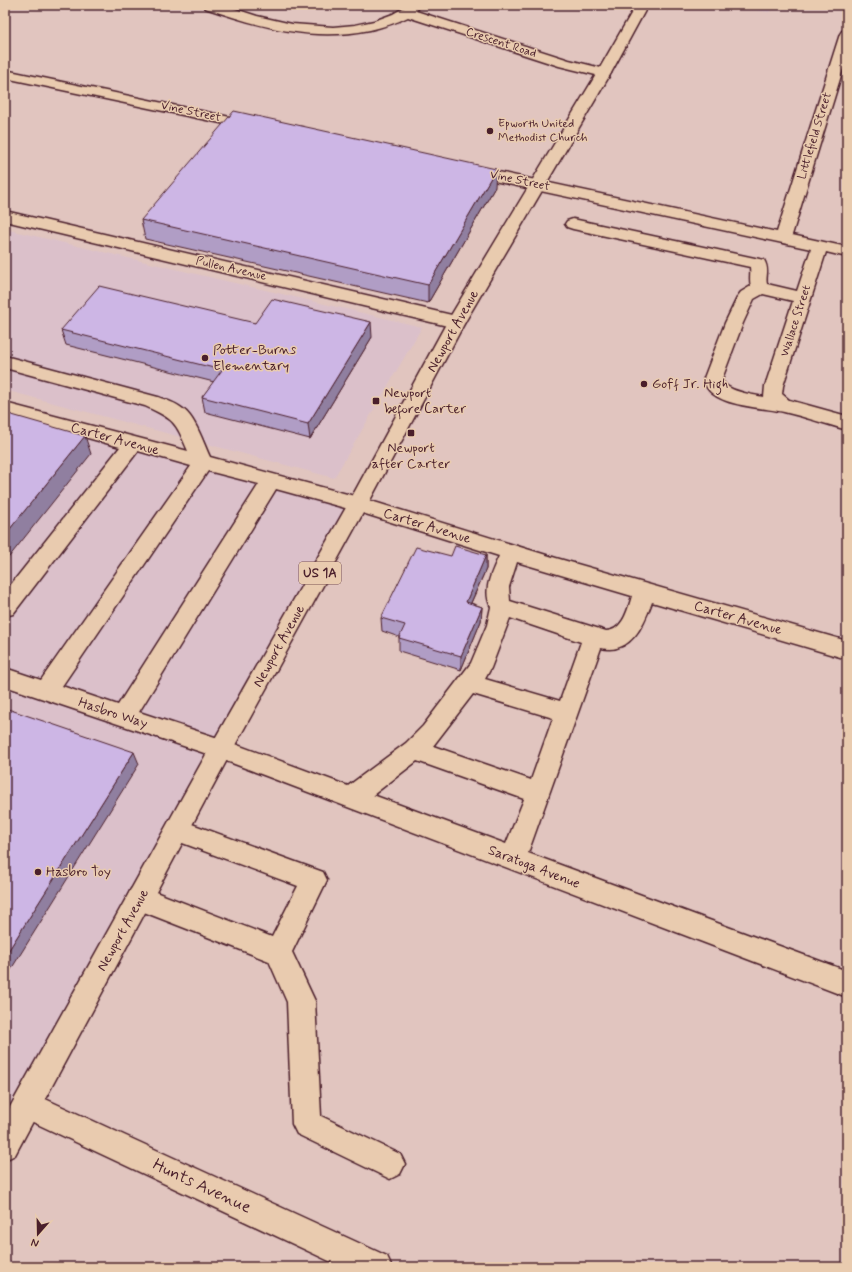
<svg xmlns="http://www.w3.org/2000/svg" width="852" height="1272" font-family="Mynerve,sans-serif">
<style>
.built{fill:#dbc0ca}
.lines{fill:none;stroke-linecap:round;stroke-linejoin:round}
.minor-casing{stroke:#4a1f2b;stroke-width:3}
.major-casing{stroke:#4a1f2b;stroke-width:3}
.minor{fill:#e9cbaf;fill-rule:evenodd}
.major{fill:#e9cbaf;fill-rule:evenodd}
.wall{fill:#b09dc5;stroke:#4a1f2b}
.shaded-wall{fill:#907fa0;stroke:#4a1f2b}
.building{fill:#cdb6e5;stroke:#4a1f2b}
.poi-dot{fill:#4a1f2b;stroke:#e9cbaf;stroke-width:1.5}
.labels{text-anchor:middle;dominant-baseline:central;stroke-width:3;stroke-linejoin:round;paint-order:stroke}
.far-street-label{font-size:12px;fill:#4a1f2b;stroke:#e9cbaf}
.far-poi-label{font-size:12px;fill:#4a1f2b;stroke:#e9cbaf;text-anchor:start}
.shield{fill:#e9cbaf;stroke:#7a5353;stroke-width:1}
.shield-label{font-size:13px;font-weight:bold;fill:#4a1f2b}
.street-label{font-size:14px;fill:#4a1f2b;stroke:#e9cbaf}
.poi-label{font-size:14px;fill:#4a1f2b;stroke:#e9cbaf;text-anchor:start}
.near-street-label{font-size:17px;fill:#4a1f2b;stroke:#e9cbaf}
</style>
<rect width="100%" height="100%" fill="#e1c5bf"/>
<filter id="ink" filterUnits="userSpaceOnUse"><feTurbulence type="fractalNoise" baseFrequency=".025" numOctaves="2"/><feDisplacementMap in="SourceGraphic" scale="8" xChannelSelector="R" yChannelSelector="G"/><feConvolveMatrix kernelMatrix="1 2 1 2 8 2 1 2 1" color-interpolation-filters="sRGB"/></filter>
<g filter="url(#ink)">
<!-- built -->
<path class="built" d="M722,5H771L773,7L769,12Z
M5,229L422,327L334,478L5,390Z
M5,403L357,503L5,1135Z"/>
<g class="lines">
<!-- minor casing -->
<g class="minor-casing">
<path id="minor" d="M204,5H223L257,16L292,24L333,27L355,25L374,21L393,14L408,5H421L416,11L569,60L609,70L611,73L609,76L604,77L559,66L408,17C396,23 383,27 370,30C311,42 261,27 205,8Z
M847,30V56L792,235L847,247V257L826,252L783,386L782,394L789,400L847,416V430C826,424 805,417 784,412C764,407 705,407 704,378L725,323L738,296L741,292L751,286C749,280 751,274 750,267L573,229L567,227L565,224L567,221L573,219L764,260C770,270 765,276 767,284L797,291L811,249L466,175L461,173L458,170L461,167L466,165L777,232L840,34L842,31ZM763,294L793,301L765,386L764,397C754,395 723,391 722,379L743,323L754,299Z
M5,70L254,122L259,123L261,126L259,129L254,130L5,78Z
M5,211L456,316L462,318L465,322L462,326L456,328L5,221Z
M5,356L158,397C166,400 176,403 183,409C196,419 203,442 210,457L358,497L556,558L847,641V659L652,602C644,624 631,655 601,648L528,853L847,971V997L216,757L5,686V668L41,680L191,466L138,451L13,614L5,616V592L120,447L5,415V403L188,451C175,421 175,420 145,406L5,368ZM208,471L259,484L118,705L62,686ZM276,489L356,511L499,556C492,572 482,590 491,607L487,625L471,663L423,726L406,743L348,786L221,739L139,712ZM517,562L632,596C628,609 623,631 606,631L510,601L509,587ZM510,618L581,642L560,701L485,679L491,668ZM473,694L553,718L531,780L433,746ZM417,761L524,799L506,844L373,795Z
M178,819L323,872L327,880L292,952L315,1001L321,1116L400,1154L405,1164L400,1174L390,1179L297,1134L292,1124L287,1002L269,961L131,907L127,898L131,889L140,886L272,937L298,886L169,838L166,830L169,822Z
M28,1091L387,1256L392,1267H342L18,1115L14,1105L18,1095Z"/>
</g>
<!-- major casing -->
<g class="major-casing">
<path id="major" d="M636,5H648L611,73L465,322L368,504L229,756L15,1155L5,1160V1116L213,742L348,504L447,322L597,73Z"/>
</g>
<!-- minor -->
<use href="#minor" class="minor"/>
<!-- major -->
<use href="#major" class="major"/>
</g>
<!-- wall -->
<path class="wall" d="M495,187L428,303L145,239L141,220Z
M255,323L372,337L310,439L205,412L202,397L214,382L66,345L61,330Z
M486,555V569L471,603L482,607L481,621L461,670L399,651V637L382,631L381,618L451,556Z"/>
<!-- shaded-wall -->
<path class="shaded-wall" d="M496,169L495,187L428,303V285Z
M371,322L372,337L310,439L308,424Z
M85,436L91,454L5,562V535Z
M486,555V569L465,616L466,602Z
M482,607L481,621L461,670V656Z
M134,752L139,764L5,979V956Z"/>
<!-- building -->
<path class="building" d="M234,111L496,169L428,285L141,220Z
M99,286L255,323L272,299L371,322L308,424L202,397L222,370L61,330Z
M5,413L85,436L5,535Z
M455,546L486,555L466,602L482,607L461,656L399,638L405,625L381,618L416,547L451,556Z
M5,708L134,752L5,956Z"/>
</g>
<!-- markers -->
<g class="poi-dot">
<circle cx="490" cy="131" r="4"/>
<circle cx="205" cy="358" r="4"/>
<circle cx="644" cy="384" r="4"/>
<rect x="372" y="397" width="8" height="8" rx="2"/>
<rect x="407" y="429" width="8" height="8" rx="2"/>
<circle cx="38" cy="872" r="4"/>
</g>
<g class="labels">
<!-- far-street labels -->
<g class="far-street-label">
<text transform="translate(501 43) rotate(18)">Crescent Road</text>
<text transform="translate(191 112) rotate(12)">Vine Street</text>
<text transform="translate(815 136) rotate(-73)">Littlefield Street</text>
<text transform="translate(520 181) rotate(12)">Vine Street</text>
<text transform="translate(231 269) rotate(13)">Pullen Avenue</text>
<text transform="translate(796 321) rotate(-72)">Wallace Street</text>
</g>
<!-- far-poi labels -->
<g class="far-poi-label">
<text x="498" y="124">Epworth United<tspan x="498" dy="14">Methodist Church</tspan></text>
</g>
<!-- shield labels -->
<rect class="shield" x="299" y="562" width="42" height="22" rx="3"/>
<g class="shield-label">
<text x="320" y="573">US 1A</text>
</g>
<!-- street labels -->
<g class="street-label">
<text transform="translate(453 331) rotate(-61)">Newport Avenue</text>
<text transform="translate(115 439) rotate(15)">Carter Avenue</text>
<text transform="translate(427 526) rotate(17)">Carter Avenue</text>
<text transform="translate(738 618) rotate(16)">Carter Avenue</text>
<text transform="translate(279 646) rotate(-61)">Newport Avenue</text>
<text transform="translate(113 713) rotate(18)">Hasbro Way</text>
<text transform="translate(534 867) rotate(21)">Saratoga Avenue</text>
<text transform="translate(123 930) rotate(-61)">Newport Avenue</text>
</g>
<!-- poi labels -->
<g class="poi-label">
<text x="213" y="350">Potter-Burns<tspan x="213" dy="16">Elementary</tspan></text>
<text x="652" y="384">Goff Jr. High</text>
<text x="384" y="393">Newport<tspan x="384" dy="16">before Carter</tspan></text>
<text x="411" y="448" text-anchor="middle">Newport<tspan x="411" dy="16">after Carter</tspan></text>
<text x="46" y="872">Hasbro Toy</text>
</g>
<!-- near-street labels -->
<g class="near-street-label">
<text transform="translate(202 1186) rotate(25)">Hunts Avenue</text>
</g>
</g>
<!-- margin -->
<rect width="852" height="1272" fill="none" stroke="#e9cbaf" stroke-width="20"/>
<rect x="10" y="10" width="832" height="1252" fill="none" stroke="#4a1f2b" stroke-width="1.5" filter="url(#ink)"/>
<!-- north arrow -->
<g transform="translate(38 1234) rotate(200)" stroke="#e9cbaf" stroke-width="3" paint-order="stroke">
<path d="M0-3L7 15L0 10L-7 15Z" fill="#4a1f2b"/>
<text y="-6" font-size="11" font-weight="bold" text-anchor="middle" fill="#4a1f2b">N</text>
</g>
</svg>
